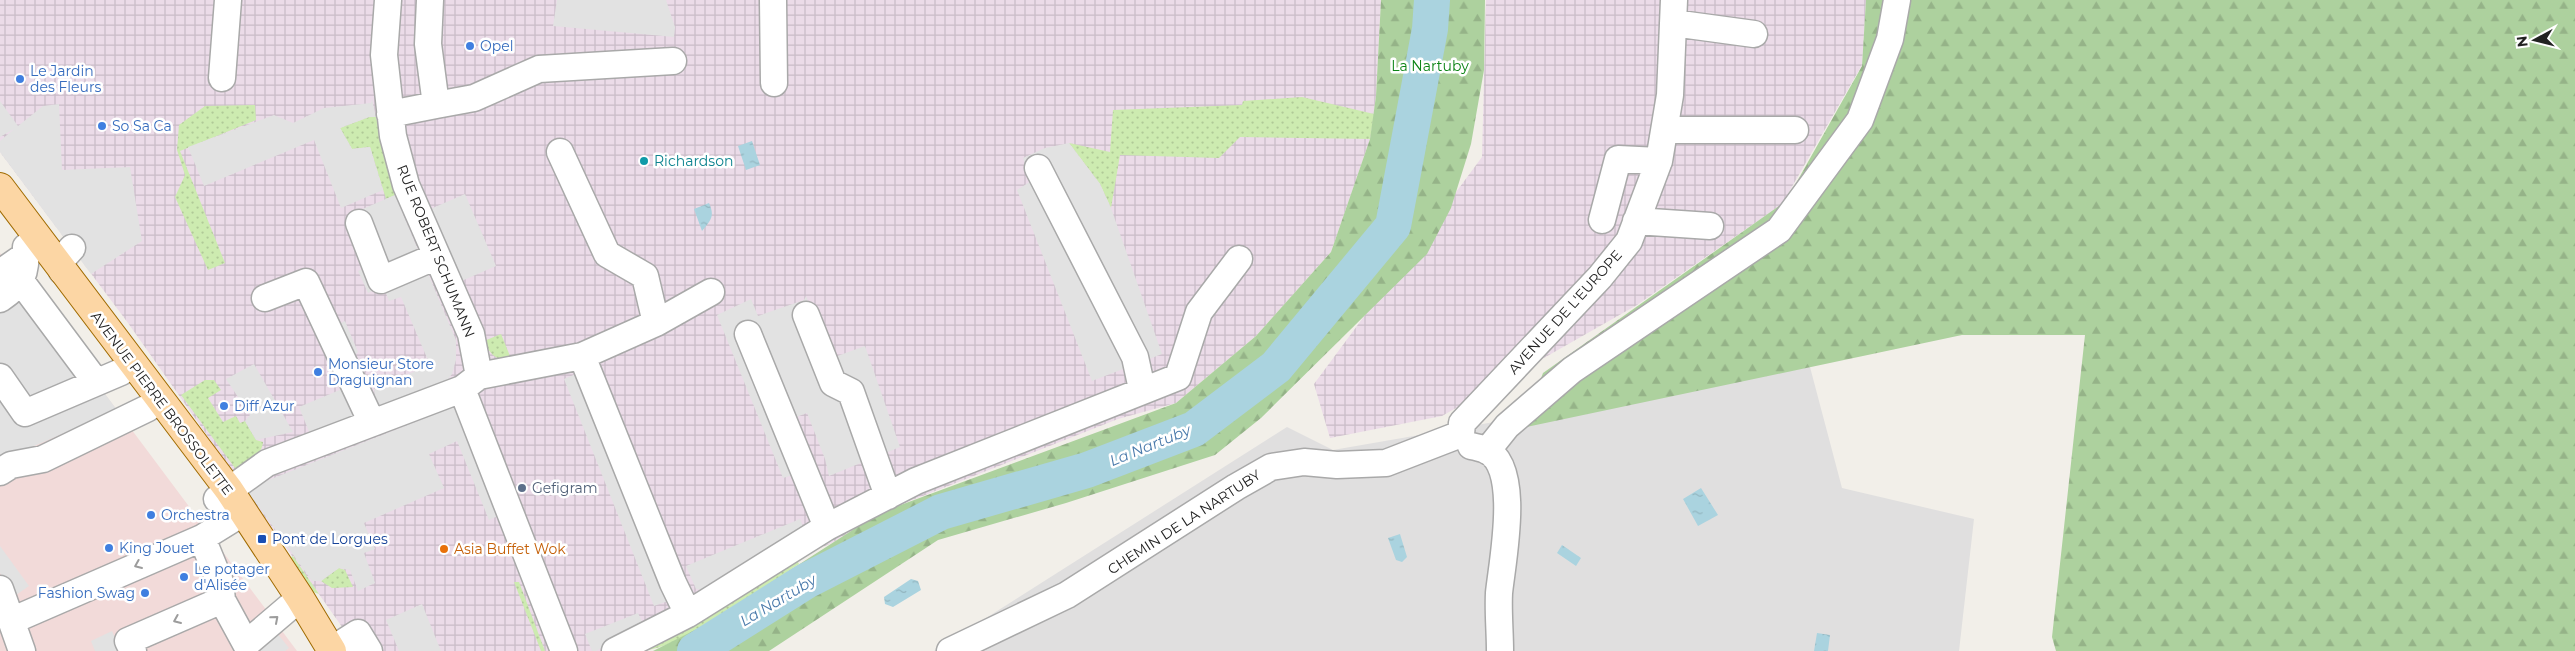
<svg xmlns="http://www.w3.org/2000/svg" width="2575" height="651" font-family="Montserrat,sans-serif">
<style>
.residential{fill:#e0dfdf}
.commercial{fill:#f2dad9}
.industrial{fill:url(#industrial-grid)}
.grass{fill:url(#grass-dots)}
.forest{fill:url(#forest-firs)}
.parking{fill:#e2e2e2}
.water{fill:url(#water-ripples)}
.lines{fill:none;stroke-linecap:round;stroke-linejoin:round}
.river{stroke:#aad3df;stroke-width:36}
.minor-casing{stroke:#a9a9a9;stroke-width:29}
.major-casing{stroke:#a06b00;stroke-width:30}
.minor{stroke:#fff;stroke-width:26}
.major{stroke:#fcd6a4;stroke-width:28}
.oneway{stroke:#9c9c9c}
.shop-dot{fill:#3f7fe0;stroke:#fff;stroke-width:2}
.culture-dot{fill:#0f9aa8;stroke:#fff;stroke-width:2}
.service-dot{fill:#5c6f8a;stroke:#fff;stroke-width:2}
.transit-dot{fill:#1a4fb4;stroke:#fff;stroke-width:2}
.food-dot{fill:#e8710a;stroke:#fff;stroke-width:2}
.labels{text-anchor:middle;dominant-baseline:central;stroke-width:5;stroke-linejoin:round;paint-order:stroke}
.shop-label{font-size:14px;fill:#366cbe;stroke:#fff;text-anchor:start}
.park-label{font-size:14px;fill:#0c8416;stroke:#fff}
.culture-label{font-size:14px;fill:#0d838f;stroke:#fff;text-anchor:start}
.street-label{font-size:14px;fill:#222;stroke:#fff}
.service-label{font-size:14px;fill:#4e5e75;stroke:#fff;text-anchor:start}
.transit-label{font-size:14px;fill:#164399;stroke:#fff;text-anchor:start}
.food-label{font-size:14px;fill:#c56008;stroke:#fff;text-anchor:start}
.water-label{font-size:15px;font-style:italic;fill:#4a7aab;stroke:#fff}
</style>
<defs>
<pattern id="industrial-grid" width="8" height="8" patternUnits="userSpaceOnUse" patternTransform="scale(1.25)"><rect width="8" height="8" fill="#ebdbe8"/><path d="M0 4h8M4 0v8" fill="none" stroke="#c9bcc7"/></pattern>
<pattern id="grass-dots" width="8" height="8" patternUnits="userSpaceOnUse" patternTransform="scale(1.25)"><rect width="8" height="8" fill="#cdebb0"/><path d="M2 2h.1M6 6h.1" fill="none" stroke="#b0c997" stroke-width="1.8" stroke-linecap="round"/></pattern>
<pattern id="forest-firs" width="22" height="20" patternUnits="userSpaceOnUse" patternTransform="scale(1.25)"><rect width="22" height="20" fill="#add19e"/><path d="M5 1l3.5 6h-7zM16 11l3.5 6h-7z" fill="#95b388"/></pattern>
<pattern id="water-ripples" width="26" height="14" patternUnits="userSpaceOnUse" patternTransform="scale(1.25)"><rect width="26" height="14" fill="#aad3df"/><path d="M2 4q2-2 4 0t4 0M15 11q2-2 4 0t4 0" fill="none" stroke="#92b5bf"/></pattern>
</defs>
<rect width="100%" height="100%" fill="#f2efe9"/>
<!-- residential -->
<path class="residential" d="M1810,367L1842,488L1974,519L1959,651H934L1287,427L1333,450Z"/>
<!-- commercial -->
<path class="commercial" d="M0,253L96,382L297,651H0Z"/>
<!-- industrial -->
<path class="industrial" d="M0,0H1381L1376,96L1370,139L1331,252L1256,336L1176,403L1118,419L882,512L832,543L796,558L705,619L640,651H359L128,323L0,152Z
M1486,0H1866L1862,65L1782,204L1637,305L1442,416L1330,438L1314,384L1482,157Z"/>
<!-- grass -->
<path class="grass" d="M1302,97L1374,114L1370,139L1240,137L1219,158L1120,155L1111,208L1100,184L1069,143L1110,152L1113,110L1242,105L1243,101Z
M255,105L256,120L180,151L225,263L208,270L175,197L185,175L177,150L179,125L205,106Z
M369,117H376L395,195L386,199L370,147L352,149L340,128Z
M501,334L512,361C496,360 491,356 484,341Z
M205,380H214L221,390L208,398L223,422L236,416L240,423L245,421L256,440L263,442C262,455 248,466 235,468L181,395Z
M293,556L319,594L310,591L287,559Z
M796,558L799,564C764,587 678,651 640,651L705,619Z
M339,568L345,570L353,587L332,588L321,581Z
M514,582H519L545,651H541Z"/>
<!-- forest -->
<path class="forest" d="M1381,0H1485L1484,70L1471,144L1451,208L1427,254L1261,418L1215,455L1066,503L938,540L769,651H653L705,625L879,513L1176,403L1256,336L1331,252L1370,139L1376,96Z
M1866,0H2575V651H2056L2052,637L2085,335H1962L1522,428L1543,373L1786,201L1862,66Z"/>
<!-- parking -->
<path class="parking" d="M557,0H666L675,27L674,37L553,26Z
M372,99L376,117H369L340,128L352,149L370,147L383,190L341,208L314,140L204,186L188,147L274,115L293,123L324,108L371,103Z
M0,101L18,126L43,106L59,104L62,170L130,167L142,241L91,274L0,152V141L14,129L0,137Z
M1069,143L1100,184L1111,208L1162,354L1092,381L1017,190L1031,181L1023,158L1045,148Z
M465,194L496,266L457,283L428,210Z
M395,195L456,340V360L452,374L443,386L310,434L299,407L342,389L319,334L345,321L358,352L350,361L372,399L375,398L374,389L430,365L401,297L389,301L383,286L368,293L358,271L373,265L351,214Z
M16,274L117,410L0,461V283Z
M806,296L829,359L865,346L900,447L829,476L825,459L807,413L794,418L796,474L783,478L717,315L751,299L758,316L804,300Z
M254,364L293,432L256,440L245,421L250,415L226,379Z
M578,373L668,601L654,606L564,379Z
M458,405L502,514L489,520L457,441L429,454L444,488L364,523L375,549L364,553L375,583L358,591L350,570L339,568L321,581H312L246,489Z
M800,519L804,529L708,591L696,589L686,566Z
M0,546L29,586L16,595L0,573Z
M422,604L441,651H399L386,620Z
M638,613L644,626L596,651H592L585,634Z
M112,631L121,651H95L91,641Z
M277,633L289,648L285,651H253Z"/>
<!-- water -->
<path class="water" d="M752,141L760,165L746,170L738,146Z
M709,203C715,216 711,220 702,231L694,209Z
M1701,488L1718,515L1698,526L1683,499Z
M1400,534L1407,557L1402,562L1396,560L1388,538Z
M1562,545L1581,558L1576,566L1557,553Z
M911,579L918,581L921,590L893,607L885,604L884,597Z
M1817,633L1830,635L1828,651H1814Z"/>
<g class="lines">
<!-- river -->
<path class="river" d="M695,651L806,581L941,512L1087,470L1194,429L1276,367L1393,226L1430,29L1432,0"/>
<!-- minor casing -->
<g class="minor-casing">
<path id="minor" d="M773,0L774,83
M1673,23L1754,34
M222,78L228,0
M436,105L474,98L539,69L673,61
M390,114L436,105L428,44L430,0
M1665,130H1795
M560,152L607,254L645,276L656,323
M1038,168L1135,357L1142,389
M1602,220L1618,159L1659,161
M1636,221L1710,226
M359,223L381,280L437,256
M62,271V259L72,248
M0,273L26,255
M20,280L96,382
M265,298L306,282L372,423
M0,299C24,282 25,276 26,247
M806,315L833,383L851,392L888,496
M748,334L827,527
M582,356L673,583L688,614
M479,376L582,356L656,323L711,292
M0,377L25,413L121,372
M462,389L564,651
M1461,434L1462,423L1600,277L1629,241L1659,161L1670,95L1674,0
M1471,446C1476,447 1481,448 1486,450C1522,467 1502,562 1499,593C1498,612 1500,632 1500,651
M1487,451L1507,426L1572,370L1779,230L1860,120L1890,39L1897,0
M0,472L11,465L43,459L148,408
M217,499L267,463L462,389L479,376L471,334L406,185L393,136L384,55L388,0
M202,538L220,582L222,600L246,644L300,598
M0,589L22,651
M11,621L202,538L244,512
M133,651L128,641L222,600
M330,651L358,633L369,651
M615,651L688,614L827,527L916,481L1178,377L1199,312L1239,259
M950,651L1067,595L1236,487L1271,467L1304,462L1337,465L1386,463L1461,434"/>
</g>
<!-- major casing -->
<g class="major-casing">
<path id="major" d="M0,187L229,490L300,598L332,651"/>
</g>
<!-- minor -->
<use href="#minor" class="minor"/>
<!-- major -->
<use href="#major" class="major"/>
</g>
<!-- one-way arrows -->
<defs><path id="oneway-chevron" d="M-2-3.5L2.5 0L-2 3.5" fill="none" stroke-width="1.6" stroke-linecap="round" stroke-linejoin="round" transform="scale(1.25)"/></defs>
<g class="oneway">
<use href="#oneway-chevron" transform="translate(138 565) rotate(157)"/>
<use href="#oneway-chevron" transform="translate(275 619) rotate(-41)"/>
<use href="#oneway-chevron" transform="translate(177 620) rotate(157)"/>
</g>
<!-- markers -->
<g class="shop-dot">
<circle cx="470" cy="46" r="5"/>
<circle cx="20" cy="79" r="5"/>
<circle cx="102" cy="126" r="5"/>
<circle cx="318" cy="372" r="5"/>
<circle cx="224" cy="406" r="5"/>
<circle cx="151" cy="515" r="5"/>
<circle cx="109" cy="548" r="5"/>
<circle cx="184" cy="577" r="5"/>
<circle cx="145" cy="593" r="5"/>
</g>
<circle class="culture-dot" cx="644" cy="161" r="5"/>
<circle class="service-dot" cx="522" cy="488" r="5"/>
<rect class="transit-dot" x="257" y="534" width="10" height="10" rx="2.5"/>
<circle class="food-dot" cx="444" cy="549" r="5"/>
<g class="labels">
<!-- shop labels -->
<g class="shop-label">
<text x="480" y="46">Opel</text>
<text x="30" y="71">Le Jardin<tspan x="30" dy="16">des Fleurs</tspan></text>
<text x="112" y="126">So Sa Ca</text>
<text x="328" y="364">Monsieur Store<tspan x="328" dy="16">Draguignan</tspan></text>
<text x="234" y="406">Diff Azur</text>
<text x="161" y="515">Orchestra</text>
<text x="119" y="548">King Jouet</text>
<text x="194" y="569">Le potager<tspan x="194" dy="16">d'Alisée</tspan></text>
<text x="135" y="593" text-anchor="end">Fashion Swag</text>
</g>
<!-- park labels -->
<g class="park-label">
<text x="1430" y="66">La Nartuby</text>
</g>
<!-- culture labels -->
<g class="culture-label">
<text x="654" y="161">Richardson</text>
</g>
<!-- street labels -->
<g class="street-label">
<text transform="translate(436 251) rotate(68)">RUE ROBERT SCHUMANN</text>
<text transform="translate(1565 312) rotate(-48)">AVENUE DE L'EUROPE</text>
<text transform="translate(162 403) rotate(53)">AVENUE PIERRE BROSSOLETTE</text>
<text transform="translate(1184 522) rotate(-33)">CHEMIN DE LA NARTUBY</text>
</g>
<!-- service labels -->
<g class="service-label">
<text x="532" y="488">Gefigram</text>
</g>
<!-- transit labels -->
<g class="transit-label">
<text x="272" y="539">Pont de Lorgues</text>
</g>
<!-- food labels -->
<g class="food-label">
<text x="454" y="549">Asia Buffet Wok</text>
</g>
<!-- water labels -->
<g class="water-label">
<text transform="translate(1150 445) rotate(-22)">La Nartuby</text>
<text transform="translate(778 600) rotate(-31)">La Nartuby</text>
</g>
</g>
<!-- north arrow -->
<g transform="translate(2535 40) rotate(263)" stroke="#ffffff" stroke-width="4" paint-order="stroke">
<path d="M0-4L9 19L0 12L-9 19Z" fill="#222222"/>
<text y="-8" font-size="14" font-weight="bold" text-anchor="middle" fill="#222222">N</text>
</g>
</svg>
